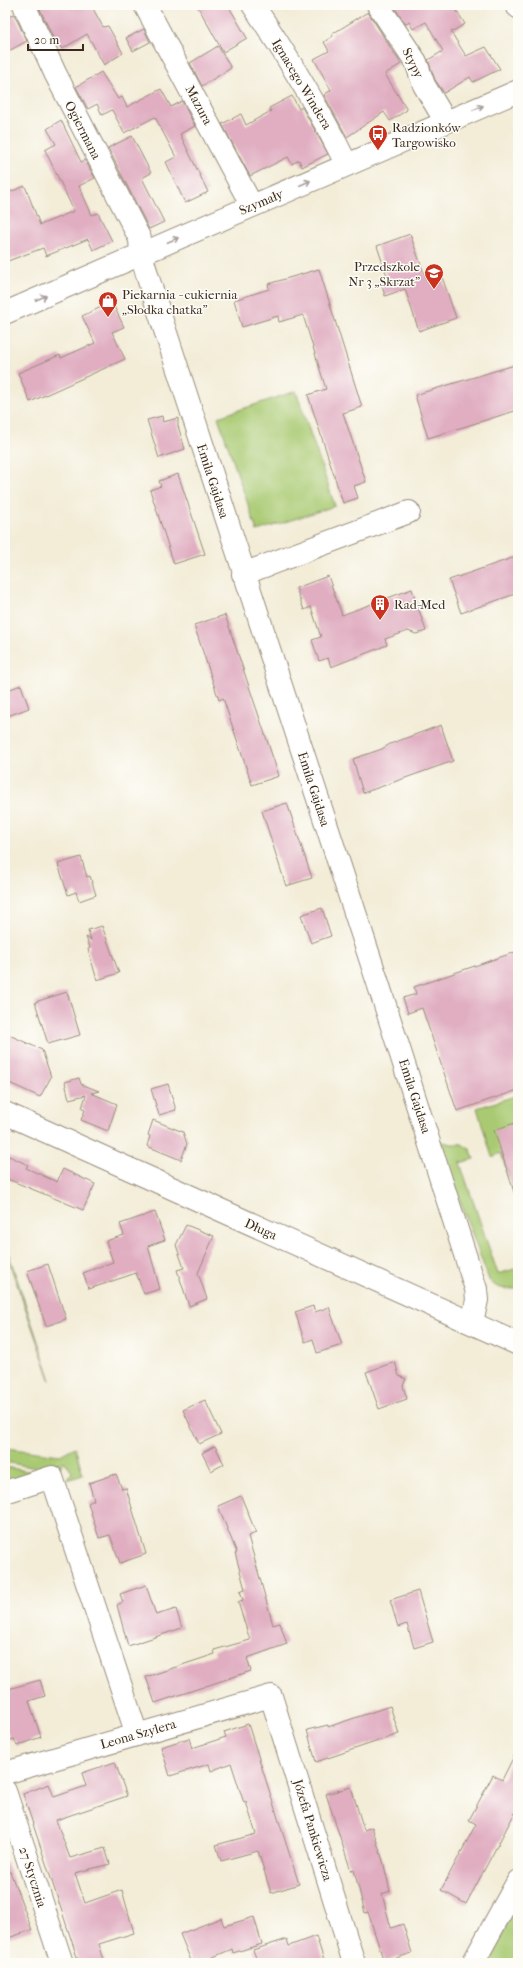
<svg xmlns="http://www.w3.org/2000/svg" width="523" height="1968" font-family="'IM FELL French Canon',serif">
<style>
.green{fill:#a9ca72;stroke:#727a48}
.building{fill:#e0adc1}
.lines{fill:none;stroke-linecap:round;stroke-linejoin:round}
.minor-casing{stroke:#978c7b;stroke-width:24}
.minor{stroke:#fff;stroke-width:22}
.oneway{stroke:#a79f9a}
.labels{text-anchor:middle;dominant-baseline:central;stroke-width:3;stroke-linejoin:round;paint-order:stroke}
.street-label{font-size:13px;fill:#3b2a1e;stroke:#fdfcf7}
.poi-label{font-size:13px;fill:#3b2a1e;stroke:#fdfcf7;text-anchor:start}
</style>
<rect width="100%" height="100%" fill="#fdfcf7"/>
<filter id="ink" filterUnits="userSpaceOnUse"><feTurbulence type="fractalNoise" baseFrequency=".025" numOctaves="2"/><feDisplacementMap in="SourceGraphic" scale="8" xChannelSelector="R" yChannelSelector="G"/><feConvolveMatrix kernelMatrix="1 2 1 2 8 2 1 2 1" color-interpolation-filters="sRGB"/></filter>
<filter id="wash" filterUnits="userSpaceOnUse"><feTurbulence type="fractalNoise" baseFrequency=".012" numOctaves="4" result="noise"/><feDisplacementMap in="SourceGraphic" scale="16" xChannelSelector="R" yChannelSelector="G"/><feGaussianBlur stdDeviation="0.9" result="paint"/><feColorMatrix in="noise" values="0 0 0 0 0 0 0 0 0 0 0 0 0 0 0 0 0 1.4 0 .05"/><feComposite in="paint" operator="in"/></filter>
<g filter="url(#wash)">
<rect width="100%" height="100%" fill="#f3edd8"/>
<!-- green -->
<path class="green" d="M296,391L335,506L257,531L218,417Z
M518,1095V1206L501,1153L492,1157L477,1108Z
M438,1141L452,1144H462L471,1150L474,1159L460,1163L498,1274L518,1268V1289C506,1289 497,1290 489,1280Z
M5,1243L51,1381L5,1250Z
M75,1447L83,1475L67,1480L72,1472L64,1461L57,1472L5,1462V1448L60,1455Z
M5,1467L39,1473L5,1485Z
M518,1901V1963H483Z"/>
<g id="blocks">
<!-- building -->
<path class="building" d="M38,5H91L103,27L108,26L123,53L104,65L87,34L62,49L58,43L56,44Z
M197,5H228L247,38L223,52Z
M393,5H453L465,24L451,32L466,56L486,47L500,69L473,82L470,77L444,93L435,80L428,60L443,51L426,22L413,29L409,22L405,24Z
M368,12L401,64L385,74L407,110L390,121L384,112L347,137L324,95L331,90L314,59L329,51L324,42L333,36L332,34Z
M14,14L27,41L5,53V19Z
M144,29L150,42L133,51L126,38Z
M218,46L231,68L202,86L190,63Z
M101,72L118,99L122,97L127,107L161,89L171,107L182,101L195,126L180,134L208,192L185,203L166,162L176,157L155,117L124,133L112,110L102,115L97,104L88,109L76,87Z
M292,96L299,109L302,107L328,154L302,167L299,160L292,164L288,157L250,176L222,124L241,114L246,125L271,111L269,108Z
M61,120L81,162L85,160L95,178L79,186L92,215L98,213L112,241L93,250L88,239L46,256L43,248L5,262V194L25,186L40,225L74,211L45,150L56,144L47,129Z
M132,136L151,173L142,178L164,222L149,229L108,148Z
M410,234L426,279L441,274L456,318L419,331L405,289L385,296L380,279L387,276L377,246Z
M319,269L362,407L343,413L366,482L354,486L358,498L343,503L308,395L326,389L303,315L279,322L278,316L242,327L234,300L269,289L268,284Z
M112,302L124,327L112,332L125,359L30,402L18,373L60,355L61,358L95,343L82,316Z
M518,364V410L428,438L415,395Z
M162,416L163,422L178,418V426L185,449L159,458L147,420Z
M178,474L205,554L174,564L150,490L161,486L159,481Z
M518,556V593L461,613L449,580Z
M328,576L342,615L412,589L426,631L416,634L408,631L385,639L387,645L331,667L328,658L319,661L312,640L321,637L311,607L304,610L296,588Z
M225,615L279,776L252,785L223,698L219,700L194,625Z
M21,685L29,708L5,717V691Z
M441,725L453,761L363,793L353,759L382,749L390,744Z
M287,803L312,878L286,886L262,811Z
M81,857L87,877L90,876L96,895L79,901L76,892L68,895L58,864Z
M322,908L331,936L311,943L301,915Z
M102,926L119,973L97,980L88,949L90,948L86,937L91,940L88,930Z
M518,951V1090L457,1111L422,1008L408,1013L403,998L416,994L414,987Z
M67,992L80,1035L48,1044L35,1002Z
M5,1033L42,1050L51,1077L40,1097L5,1081Z
M79,1078L81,1084L99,1091L91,1093L117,1104L108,1131L81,1120L85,1110L82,1108L86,1095L69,1099L65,1082Z
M168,1084L176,1110L159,1115L151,1089Z
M153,1120L183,1132L187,1144L181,1160L147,1146L150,1136L148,1135Z
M518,1122V1194L515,1195L494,1130Z
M9,1156L28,1165L26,1168L57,1182L63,1169L95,1184L83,1210L5,1178V1163Z
M155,1212L165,1240L148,1246L160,1289L144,1294L136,1273L89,1289L83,1273L113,1262L106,1241L124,1235L120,1224Z
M186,1225L214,1236L198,1273L207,1299L189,1306L177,1270L184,1268L176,1245Z
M48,1264L66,1319L46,1326L27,1271Z
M313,1306L315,1312L329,1307L342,1345L317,1353L313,1339L305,1342L295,1312Z
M395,1362L399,1376L406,1379L403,1386L407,1399L379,1409L366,1372Z
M205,1400L221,1434L199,1444L183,1410Z
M215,1446L224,1464L211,1471L202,1453Z
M116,1474L122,1489L126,1488L146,1554L120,1563L110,1535L99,1538L88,1503L94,1500L89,1483Z
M241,1496L256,1533L248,1536L273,1625L280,1623L287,1644L247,1658L251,1671L155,1703L146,1677L215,1654L214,1650L250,1640L238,1602L243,1600L240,1591L245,1589L235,1553H237L218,1506Z
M146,1585L156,1615L176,1609L182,1628L128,1646L117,1605L123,1602L120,1594Z
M418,1591L433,1642L414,1648L407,1624L398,1627L390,1600Z
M40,1680L45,1696L29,1701L41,1737L17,1746L14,1739L10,1740L5,1725V1690Z
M390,1706L399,1734L316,1762L307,1730L328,1725V1727Z
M248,1724L299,1884L271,1893L258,1851L221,1861L216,1845L256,1834L246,1802L244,1803L231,1763L211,1771L209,1764L170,1776L161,1747L189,1738L192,1748L226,1737L224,1732Z
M518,1748V1807L466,1904L441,1890L476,1824L469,1820L493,1775L502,1780Z
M115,1762L127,1796L56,1820L70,1858L105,1848L110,1864L75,1873L85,1903L122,1890L134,1933L99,1944L105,1963H79L23,1794L49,1784L54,1797L86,1786L82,1773Z
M351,1787L364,1830L372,1827L383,1861L390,1891L382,1894L391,1928L403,1924L412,1953L384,1962L368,1912L365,1913L354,1870L351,1871L326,1794Z
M6,1861L32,1930L5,1939V1862Z
M254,1917L262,1944L233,1953L232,1949L199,1963H192L180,1934L221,1918L224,1926Z
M316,1936L325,1963H258L253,1950L287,1939L289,1946Z"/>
</g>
</g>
<g filter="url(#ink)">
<use href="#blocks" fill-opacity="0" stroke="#978c7b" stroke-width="1"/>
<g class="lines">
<!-- minor casing -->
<g class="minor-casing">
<path id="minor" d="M24,5L55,73L140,239L141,254L149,281C257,617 370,952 476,1289L477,1300L472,1323
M145,5L252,206
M253,5C288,57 319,109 347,165
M378,5L416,62L424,85L446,122
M516,5L518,7
M5,313L518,91
M243,574L409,512
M5,1113L518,1344
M5,1492L52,1477L137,1735
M5,1773L271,1696L354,1963
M5,1791L62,1963
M473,1963L518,1881"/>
</g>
<!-- minor -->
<use href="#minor" class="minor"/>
</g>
<!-- one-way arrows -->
<defs><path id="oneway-shaft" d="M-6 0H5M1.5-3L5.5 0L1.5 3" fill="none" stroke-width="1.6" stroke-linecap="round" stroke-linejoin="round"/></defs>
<g class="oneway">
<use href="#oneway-shaft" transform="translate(478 108) rotate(-23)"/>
<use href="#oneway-shaft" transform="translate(305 183) rotate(-24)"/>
<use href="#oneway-shaft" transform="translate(173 240) rotate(-23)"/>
<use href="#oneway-shaft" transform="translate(41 298) rotate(-23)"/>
</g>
</g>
<!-- icons -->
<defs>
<g id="bus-pin" transform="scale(1)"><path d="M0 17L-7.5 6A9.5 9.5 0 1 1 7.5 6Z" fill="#c8321e" stroke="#fdfcf7"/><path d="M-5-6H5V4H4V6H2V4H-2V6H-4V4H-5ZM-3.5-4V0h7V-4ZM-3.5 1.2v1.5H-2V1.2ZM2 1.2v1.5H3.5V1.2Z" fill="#fff"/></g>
<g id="school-pin" transform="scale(1)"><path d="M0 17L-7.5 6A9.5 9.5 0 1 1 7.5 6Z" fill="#c8321e" stroke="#fdfcf7"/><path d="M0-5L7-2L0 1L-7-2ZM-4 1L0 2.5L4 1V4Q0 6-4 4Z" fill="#fff"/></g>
<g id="shop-pin" transform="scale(1)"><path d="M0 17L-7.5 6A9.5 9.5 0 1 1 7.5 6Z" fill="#c8321e" stroke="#fdfcf7"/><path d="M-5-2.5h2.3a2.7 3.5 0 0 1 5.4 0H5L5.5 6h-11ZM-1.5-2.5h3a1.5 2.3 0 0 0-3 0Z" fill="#fff"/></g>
<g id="building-pin" transform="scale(1)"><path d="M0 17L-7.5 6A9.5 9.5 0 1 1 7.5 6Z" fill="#c8321e" stroke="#fdfcf7"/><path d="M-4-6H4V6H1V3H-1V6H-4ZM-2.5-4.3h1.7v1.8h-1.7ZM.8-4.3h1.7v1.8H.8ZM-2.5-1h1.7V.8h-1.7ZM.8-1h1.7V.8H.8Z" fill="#fff"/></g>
</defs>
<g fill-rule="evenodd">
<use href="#bus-pin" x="378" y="134"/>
<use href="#school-pin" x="434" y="273"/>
<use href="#shop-pin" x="108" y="301"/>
<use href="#building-pin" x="380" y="604"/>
</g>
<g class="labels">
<!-- street labels -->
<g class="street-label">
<text transform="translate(413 63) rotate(64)">Stypy</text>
<text transform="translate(302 84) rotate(59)">Ignacego Windera</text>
<text transform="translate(199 105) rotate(62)">Mazura</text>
<text transform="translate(83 130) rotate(63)">Ogiermana</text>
<text transform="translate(261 202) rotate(-23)">Szymały</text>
<text transform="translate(213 481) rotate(72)">Emila Gajdasa</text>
<text transform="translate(314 789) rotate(72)">Emila Gajdasa</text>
<text transform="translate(415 1096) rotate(72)">Emila Gajdasa</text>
<text transform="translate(261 1229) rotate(24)">Długa</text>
<text transform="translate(138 1734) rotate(-16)">Leona Szylera</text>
<text transform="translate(313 1830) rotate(73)">Józefa Pankiewicza</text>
<text transform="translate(33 1877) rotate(72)">27 Stycznia</text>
</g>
<!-- poi labels -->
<g class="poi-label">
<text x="392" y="127">Radzionków<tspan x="392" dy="15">Targowisko</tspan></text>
<text x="420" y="266" text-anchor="end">Przedszkole<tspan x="420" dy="15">Nr 3 „Skrzat”</tspan></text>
<text x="122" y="294">Piekarnia - cukiernia<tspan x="122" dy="15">„Słodka chatka”</tspan></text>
<text x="394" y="604">Rad-Med</text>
</g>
</g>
<!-- margin -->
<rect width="523" height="1968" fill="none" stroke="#fdfcf7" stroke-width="20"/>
<!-- scale -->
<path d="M28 44v6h55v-6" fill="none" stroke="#3b2a1e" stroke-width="2"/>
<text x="34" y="44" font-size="12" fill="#3b2a1e" stroke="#fdfcf7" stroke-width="3" paint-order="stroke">20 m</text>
</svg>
